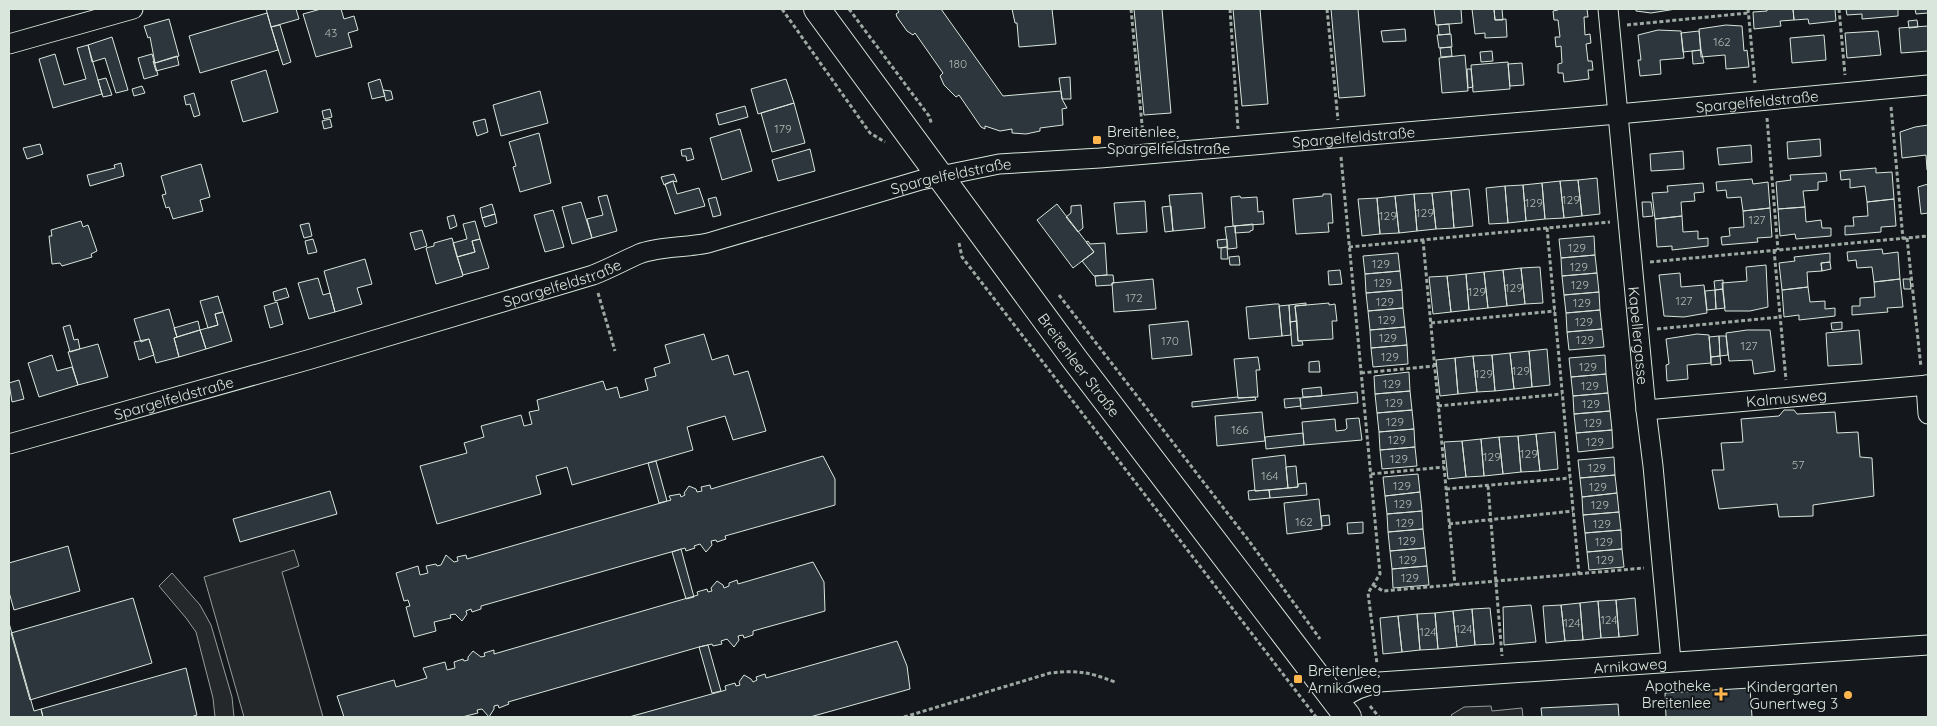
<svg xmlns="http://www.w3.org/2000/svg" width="1937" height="726" font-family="Quicksand,sans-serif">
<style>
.parking{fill:#24282b;stroke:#939e99}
.building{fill:#2c363c;stroke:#d8e6dc}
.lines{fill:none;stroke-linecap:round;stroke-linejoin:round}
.street-casing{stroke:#d8e6dc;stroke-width:21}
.secondary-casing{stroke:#d8e6dc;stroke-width:28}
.path{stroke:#9da8a2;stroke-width:3;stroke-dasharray:4 2.5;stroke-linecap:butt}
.street{stroke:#14181c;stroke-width:19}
.secondary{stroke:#14181c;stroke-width:26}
.poi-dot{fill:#ffb74d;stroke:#14181c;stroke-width:2}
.labels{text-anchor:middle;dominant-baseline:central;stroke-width:4;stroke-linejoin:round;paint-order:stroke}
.number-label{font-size:12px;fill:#adbab4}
.street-label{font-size:15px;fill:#d8e6dc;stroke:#14181c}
.poi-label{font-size:15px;fill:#d8e6dc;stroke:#14181c;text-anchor:start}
</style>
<rect width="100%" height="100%" fill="#14181c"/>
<!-- parking -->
<path class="parking" d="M294,550L299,566L282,572L323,717H244L204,577Z
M172,573L200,605L211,625L232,697L234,717H215L213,698L196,632L186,618L159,586Z
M1491,706L1492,711L1522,708L1523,717H1453L1451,715L1464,707Z"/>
<!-- building -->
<path class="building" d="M266,9H296L299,19L271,27Z
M321,9H341L344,19L354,16L358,30L348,33L352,47L316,57L303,14Z
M897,9H941L1003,96L1061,91L1062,99L1067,108L1062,109L1063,125L1040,128V131L1026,134L1012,133V129L1000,131L985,126V129L981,127L959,95L956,97L944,85L940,76L943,73L915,33L913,35L907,31L897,17L896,14L899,12Z
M1012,9H1052L1056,44L1019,47L1017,23H1015Z
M1134,9H1162L1171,113L1144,115Z
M1233,9H1260L1268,104L1242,106Z
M1331,9H1358L1365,96L1339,98Z
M1434,9H1461L1462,23L1436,25Z
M1472,9H1497H1494L1495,20L1506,19L1507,37L1485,38V33L1475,34Z
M1494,9H1502L1503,20H1495Z
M1557,9H1587L1588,17H1584L1585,35L1590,34L1591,43L1586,44L1588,61H1592L1593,70H1588L1589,79L1564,82L1563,73H1558V64L1562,63L1561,46L1556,47L1555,37H1560L1558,20H1554L1553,11L1558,10Z
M1636,9H1676L1651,13L1636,11Z
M1767,9H1793L1794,20L1780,21L1781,26L1754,29L1753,12L1767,11Z
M1793,9H1835L1836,21L1809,24L1808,19L1794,20Z
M1846,9H1898V16L1862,19V14L1847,15Z
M1915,9H1928V13L1916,14Z
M267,13L278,50L200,73L189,36Z
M169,19L179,56L155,63L150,37L148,38L144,26Z
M1917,20L1918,27L1909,28L1908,21Z
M1449,24L1450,34L1439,35L1438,25Z
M280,25L291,62L283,65L271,27Z
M1726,25L1742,26L1744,51L1747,50L1749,67L1726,69L1725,55L1701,57L1699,29Z
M1928,26V51L1901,53L1899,28Z
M1405,29L1406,41L1383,42L1381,31Z
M1658,30L1681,31L1684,58L1660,60L1661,74L1640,76L1638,60H1641L1638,35Z
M1699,31L1701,50L1683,52L1681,33Z
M1878,31L1881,55L1847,58L1845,33Z
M1451,34L1452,47L1439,48L1437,35Z
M1824,35L1826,60L1792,63L1790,38Z
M112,37L128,90L116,93L105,58L92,62L88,45Z
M88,45L102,94L53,108L39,59L55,54L64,85L86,79L77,48Z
M1451,47L1452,56L1441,57L1440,48Z
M1701,50L1704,63L1693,64L1692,51Z
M1492,51L1493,61L1481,62L1480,52Z
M152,54L158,75L144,79L138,58Z
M1465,55L1468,91L1442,93L1439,58Z
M177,56L179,65L156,71L153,61L155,63Z
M1508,62L1510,89L1473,92L1471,65Z
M1522,63L1524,85L1510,86L1508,64Z
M1467,69H1471L1473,87L1468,88Z
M266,70L278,112L243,122L231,81Z
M1070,77L1071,99H1062L1059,78Z
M106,78L112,95L103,97L98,80Z
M380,79L385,96L372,99L368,83Z
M786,79L794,103L758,114L751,89Z
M142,86L145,93L134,96L132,89Z
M383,90L391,91L393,99L386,101Z
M540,91L548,123L501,136L493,105Z
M194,93L200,115L194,117L190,104L186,105L184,96Z
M794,103L805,143L772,152L761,113Z
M745,106L748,117L719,125L716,114Z
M330,109L332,117L324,119L322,111Z
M330,119L332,127L324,129L322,121Z
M485,119L488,132L477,136L473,122Z
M1928,125V169L1927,170L1926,155L1902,158L1900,132L1915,127Z
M740,129L752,171L722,180L710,138Z
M539,133L551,183L520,192L513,167L516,166L509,142Z
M1820,139L1821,156L1788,159L1787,142Z
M40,144L43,154L27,159L23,148Z
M1751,145L1752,162L1719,165L1717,148Z
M691,148L694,159L687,161L686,156H682L681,150Z
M810,149L815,171L778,181L772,160Z
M1683,151L1684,169L1651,171L1650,154Z
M121,163L124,176L90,186L87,175L115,168L114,165Z
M201,164L210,197L200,200L203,211L173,219L169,207L166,208L162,195L166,194L161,176Z
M1876,168V173L1892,172L1894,199L1867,202L1865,186L1850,188V179L1841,180L1840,171Z
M1826,173L1827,181L1818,182V190L1803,191L1805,207L1778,209L1776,182L1791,180L1790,175Z
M674,174L677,182L673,181L664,185L661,177Z
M1597,178L1600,214L1582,216L1578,180Z
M1752,179L1753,184L1768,182L1770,208L1743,211L1741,197L1727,198L1726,190L1717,191L1716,182Z
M1578,180L1582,216L1564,218L1560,181Z
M673,181L677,194L699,188L705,206L675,214L665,184Z
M1560,181L1564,218L1545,219L1542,183Z
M1542,183L1545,219L1526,221L1523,185Z
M1703,183L1704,192L1694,193L1695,201L1681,202L1682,216L1655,219L1652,193L1668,192L1667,186Z
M1928,184V213L1921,214L1918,187Z
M1523,185L1526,221L1508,223L1505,186Z
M1505,186L1508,223L1489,224L1486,188Z
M1469,189L1473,226L1454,228L1451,191Z
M1451,191L1454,228L1436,229L1432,193Z
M1202,193L1205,228L1173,231L1169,195Z
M1432,193L1436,229L1417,231L1414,194Z
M1323,194H1331L1333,223H1328L1329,232L1296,234L1293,199L1323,196Z
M1414,194L1417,231L1399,233L1395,196Z
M607,195L617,231L592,238L587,219L603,215L598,197Z
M1240,196L1241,198L1257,197L1258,212L1263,211L1264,224L1233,226L1231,197Z
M1395,196L1399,233L1380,234L1377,198Z
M716,197L721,215L713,217L708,199Z
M1377,198L1380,234L1362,236L1358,199Z
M1894,199L1896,226L1881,227V232L1845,235V226H1854L1853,217L1868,216L1867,202Z
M1145,201L1147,232L1117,234L1114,203Z
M581,202L592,238L572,244L562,207Z
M1642,202H1651L1653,216L1643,217Z
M492,204L495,214L482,218L480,208Z
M1057,204L1094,252L1073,268L1037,220Z
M1081,205L1083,228L1078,232L1066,217L1071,213V206Z
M1171,206L1173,231L1165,232L1162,207Z
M1805,207L1806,222L1821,220L1822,228H1831V236L1796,239L1795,234L1780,236L1778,209Z
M1770,208L1772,237L1757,238L1758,242L1722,245L1721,237L1730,236L1729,228L1744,227L1743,211Z
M553,210L564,247L545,252L534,215Z
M495,214L497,223L485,227L482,218Z
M454,215L457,226L450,229L447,217Z
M1682,216L1683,232L1698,231V239L1708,238V246L1672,250V246L1657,247L1655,219Z
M81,221L83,227L88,225L97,251L91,254L92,257L62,266L60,263L52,264L49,236H52L51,230Z
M475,221L480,239L472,241L475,252L457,257L453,243L467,239L463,224Z
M309,223L312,236L304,238L300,225Z
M1253,224V230L1250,231V232L1235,233V226Z
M1235,226L1237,248L1228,249L1225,227Z
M422,230L427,246L415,250L410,233Z
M1594,236L1595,255L1561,258L1559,239Z
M452,238L463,276L436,284L426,248L434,246V243Z
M313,239L317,252L308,254L305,241Z
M480,239L489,268L463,275L457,257L475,252L472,241Z
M1227,239V247L1218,248L1217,240Z
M1088,241L1090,244L1105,243L1107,275L1094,276L1082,261L1094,252L1086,242Z
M1227,247L1228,259H1221V248Z
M1882,249L1883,254L1898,252L1900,279L1874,282L1872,267L1857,268L1856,260L1848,261L1847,252Z
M1398,253L1400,271L1365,274L1363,256Z
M1830,253V262L1821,263L1822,271L1807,272L1808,287L1782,290L1779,263L1795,261L1794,257Z
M1595,255L1597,273L1562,276L1561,258Z
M1239,256L1240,265H1230L1229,257Z
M365,259L372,284L357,288L362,304L335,312L324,271Z
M1830,262L1831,269L1822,271L1821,263Z
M1766,265L1768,307L1750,311H1725L1722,283L1747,281L1746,267Z
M1540,267L1543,303L1525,304L1521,268Z
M1521,268L1525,304L1507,306L1503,270Z
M1340,270L1342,284L1329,285L1328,271Z
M1503,270L1507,306L1488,308L1484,272Z
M1400,271L1402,290L1366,293L1365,274Z
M1484,272L1488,308L1469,310L1466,274Z
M1597,273L1599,292L1564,295L1562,276Z
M1680,273L1681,287L1704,285L1707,313L1684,317L1664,316L1659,275Z
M1466,274L1469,310L1451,312L1447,276Z
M1107,275H1113L1114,283H1112V285L1096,286L1095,276Z
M1447,276L1451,312L1433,314L1429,277Z
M318,278L323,295L330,293L335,312L309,319L298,283Z
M1153,279L1156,309L1114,312L1112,283Z
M1900,279L1903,307L1887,308L1888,312L1852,315V306H1860V298L1875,297L1874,282Z
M1903,279H1910L1911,289H1904Z
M1723,280V289L1715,290L1714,281Z
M1808,287L1810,302L1825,301V309L1835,308V316L1799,320V315L1784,317L1782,290Z
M286,288L289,297L275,301L273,292Z
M1723,289L1725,308L1716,309L1715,290Z
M1402,290L1403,308L1368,311L1366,293Z
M1715,290L1716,309L1707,310L1705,291Z
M1599,292L1600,310L1566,313L1564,295Z
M218,296L223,312L215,314L218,325L208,328L200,301Z
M277,302L283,324L270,328L264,306Z
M1306,303V305L1295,306L1297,321L1290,322L1289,305Z
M1329,303V305L1335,304L1337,321H1332L1333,339L1298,341L1295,306Z
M1275,304H1279L1282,336L1249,339L1246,307Z
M1289,305L1291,335L1282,336L1279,306Z
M1403,308L1405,327L1370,330L1368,311Z
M169,309L177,337L174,338L179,357L156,363L149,339L141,342L134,319Z
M1600,310L1602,329L1567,332L1566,313Z
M223,312L232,341L206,349L200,330L218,325L215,314Z
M198,321L200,330L177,337L174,328Z
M1188,321L1192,355L1152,359L1149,325Z
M1297,321L1298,341H1302L1303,345L1292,346L1290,322Z
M1842,322V329L1832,330L1831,323Z
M70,325L74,340L78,339L80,349L70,352L63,327Z
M1405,327L1407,345L1371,348L1370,330Z
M1602,329L1604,347L1569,350L1567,332Z
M200,330L206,349L179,357L174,338Z
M1747,330H1770L1775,371L1754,374L1752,360L1729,361L1726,333Z
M1859,330L1862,364L1828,366L1826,333Z
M704,334L712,360L728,355L734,375L748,371L766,431L733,440L725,416L687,427L693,450L572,485L567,467L536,476L541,494L437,524L420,466L467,453L464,443L484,437L481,426L521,415L524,426L532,424L529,412L539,410L537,400L603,381L606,390L617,387L620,398L648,390L645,379L656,376L654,368L670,363L665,345Z
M1697,334L1709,335L1711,363L1687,365L1688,379L1667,381L1666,365L1669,364L1666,339Z
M1719,336H1726L1728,355L1720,356Z
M1719,336L1720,356L1711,357L1709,337Z
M149,339L154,355L139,360L134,342Z
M98,344L108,377L78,385L68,352Z
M1407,345L1408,364L1373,367L1371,348Z
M1547,349L1550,385L1532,387L1529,351Z
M1529,351L1532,387L1514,389L1510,353Z
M1510,353L1514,389L1495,391L1492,355Z
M52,355L57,371L72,367L78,385L39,397L28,363Z
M1492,355L1495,391L1477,392L1473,356Z
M1605,355L1606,374L1571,377L1569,358Z
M1473,356L1477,392L1458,394L1455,358Z
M1720,356L1721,364L1711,365V357Z
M1258,357L1260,370H1256L1258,397L1238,398L1234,359Z
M1455,358L1458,394L1440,396L1436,360Z
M1319,361L1320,372H1309V362Z
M1409,372L1410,391L1375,394L1374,376Z
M1606,374L1608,393L1573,396L1571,377Z
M19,380L24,399L12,402L9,383Z
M1321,387L1322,396L1303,397L1302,389Z
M1410,391L1412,410L1377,413L1375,394Z
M1357,392L1358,403L1301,409L1300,398Z
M1608,393L1610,411L1574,414L1573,396Z
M1237,397L1238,398L1255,397L1256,400L1192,407V402Z
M1297,398H1300L1301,406L1285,408L1284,399Z
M1412,410L1414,429L1379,432L1377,413Z
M1784,410H1794L1797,414L1835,412L1837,433L1858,432L1860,457L1872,458L1874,496L1813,505V516L1779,517L1777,504L1719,509L1712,470H1724L1721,443L1743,442L1741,419L1779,416Z
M1610,411L1612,430L1576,433L1574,414Z
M1262,412L1265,441L1217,446L1215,416Z
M1359,418L1362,440L1304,445L1302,422L1335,419L1336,431L1345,430L1347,428L1346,419Z
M1414,429L1415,447L1380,450L1379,432Z
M1612,430L1613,448L1578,452L1576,433Z
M1555,432L1558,469L1540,471L1536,434Z
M1303,433L1304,445L1266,449L1265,437Z
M1536,434L1540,471L1521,472L1518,436Z
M1518,436L1521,472L1503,474L1499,437Z
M1499,437L1503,474L1484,476L1481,439Z
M1481,439L1484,476L1466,477L1462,441Z
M1462,441L1466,477L1448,479L1444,442Z
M1415,447L1417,466L1382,469L1380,450Z
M1285,455L1288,488L1255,491L1252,459Z
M823,456L835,479V505L725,536L726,539L717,542L716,540L711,541L712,545L706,552L700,544L694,546L695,548L686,551L685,548L481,606V609L472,612L471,609L466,611L467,614L462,621L455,614L450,615L451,618L434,622L436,631L414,637L406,607L410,606L408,600L404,601L396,573L418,566L420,575L428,573L426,566L436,564L437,566L441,565L446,555L454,562L458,561L457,557L466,555L467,559L671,500L669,496L680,494L681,497L685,495L684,493L689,486L696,489L697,492L702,491L701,487L710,485L711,489Z
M1614,457L1615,475L1580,478L1578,460Z
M656,461L667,501L659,503L648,463Z
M1296,466L1298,487L1288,488L1286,467Z
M1418,474L1420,492L1385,496L1383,477Z
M1615,475L1617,493L1582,497L1580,478Z
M1306,483L1307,495L1270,498L1269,490L1298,487V484Z
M1255,490V491L1269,490L1270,498L1249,500L1248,491Z
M330,491L337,514L240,542L233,519Z
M1420,492L1422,511L1387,514L1385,496Z
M1617,493L1619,512L1583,515L1582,497Z
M1319,499L1322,529L1287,534L1284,503Z
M1422,511L1423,529L1388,532L1387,514Z
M1619,512L1621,530L1585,533L1583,515Z
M1329,515L1330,525L1322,526L1321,516Z
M1363,522V533L1348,534L1347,523Z
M1423,529L1425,548L1390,551L1388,532Z
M1621,530L1622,549L1587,552L1585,533Z
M68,546L80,591L14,610L9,592V563Z
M1425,548L1427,566L1392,569L1390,551Z
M681,549L694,597L686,599L672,552Z
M1622,549L1624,567L1589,570L1587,552Z
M813,562L824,582L825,611L753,631V635L744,638L743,635L738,636L739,640L734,647L727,639L721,641L722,644L713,646L712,644L699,647L508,702L509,704L499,708L498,705L494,706V709L489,717L482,709L477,710L478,713L462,717H344L337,696L394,680L396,687L427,678L423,668L445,662L447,670L455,668L454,662L463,659L464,661L468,660V657L473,651L481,657L485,656L484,653L494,650V654L698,595L697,592L707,589L708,592L712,591L711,588L717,581L723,585L724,588L729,586V583L737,580L738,584Z
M1427,566L1429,585L1393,588L1392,569Z
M133,598L152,663L30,700L11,633Z
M1635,598L1638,635L1619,637L1616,600Z
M1616,600L1619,637L1601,638L1598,601Z
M1598,601L1601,638L1583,640L1580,603Z
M1580,603L1583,640L1565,641L1561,605Z
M1531,605L1536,642L1504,645L1503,607Z
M1561,605L1565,641L1546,643L1543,606Z
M1490,608L1494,644L1475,645L1472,609Z
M1472,609L1475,645L1457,647L1453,611Z
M1453,611L1457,647L1438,649L1435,613Z
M1435,613L1438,649L1420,650L1417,614Z
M1417,614L1420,650L1402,652L1398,616Z
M1398,616L1402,652L1383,654L1380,618Z
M9,623L34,711L41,709L43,717H9Z
M897,641L907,666L910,689L810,717H629L726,690L725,686L735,683L736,686L740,685L739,682L744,675L751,679L753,682L757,680L756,677L765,674L766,678Z
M708,645L721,691L712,693L699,647Z
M186,668L197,715L191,717H43L41,709Z
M1750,688L1752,717H1666L1665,693Z
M1618,704L1619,717H1542L1541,708Z"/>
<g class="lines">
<!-- street casing -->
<g class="street-casing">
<g id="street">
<path id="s1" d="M1608,9L1646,410L1653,466L1671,661"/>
<path d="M9,44L133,9"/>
<path d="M1926,385L1928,414"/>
<path id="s2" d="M1646,410L1928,385"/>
<path id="s3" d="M9,444L311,359L593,275C609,269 623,261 639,254C660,246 685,248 708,243L921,180L999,164L1100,158L1618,114L1928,85"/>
<path id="s4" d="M1336,701L1358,689L1379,682L1928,645"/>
</g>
</g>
<!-- secondary casing -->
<g class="secondary-casing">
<g id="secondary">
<path id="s5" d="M817,9L1076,361L1348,717"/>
</g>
</g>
<!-- path -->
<path class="path" d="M782,9L870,133L885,142
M849,9L929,116L932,125
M1131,9L1143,135
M1230,9L1238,129
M1327,9L1338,120
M1748,9L1755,83
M1839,9L1845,75
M1627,25L1748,13
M1891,107L1903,239
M1767,118L1778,250
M1341,157L1380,574L1368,593L1377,664
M1547,228L1579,574
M1907,238L1921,367
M1423,240L1455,585
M959,243L962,257L1316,717
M1349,247L1610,222
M1774,250L1786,380
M1650,262L1928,236
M598,293L615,351
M1059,295L1249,541L1320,639
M1431,323L1555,311
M1657,329L1781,317
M1361,373L1434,366
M1438,406L1562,394
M1371,474L1444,467
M1488,486L1502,656
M1446,489L1570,478
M1449,524L1573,511
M1373,585L1383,591L1644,568
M1370,706L1379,717
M904,717L1050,673C1079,670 1088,672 1115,682"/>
<!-- street -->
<use href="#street" class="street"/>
<!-- secondary -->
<use href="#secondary" class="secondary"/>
</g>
<!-- markers -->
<g class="poi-dot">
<rect x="1092" y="135" width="10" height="10" rx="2.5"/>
<rect x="1293" y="674" width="10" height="10" rx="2.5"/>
<path d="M1718.5 686.5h5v5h5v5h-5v5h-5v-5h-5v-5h5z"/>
<circle cx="1848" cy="695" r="5"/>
</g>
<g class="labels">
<!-- number labels -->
<g class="number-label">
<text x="331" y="32">43</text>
<text x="1722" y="41">162</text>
<text x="958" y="63">180</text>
<text x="783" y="128">179</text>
<text x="1571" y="199">129</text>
<text x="1534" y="202">129</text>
<text x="1425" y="212">129</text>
<text x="1388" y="215">129</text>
<text x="1757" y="219">127</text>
<text x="1577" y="247">129</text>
<text x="1381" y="263">129</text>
<text x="1579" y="266">129</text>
<text x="1383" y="282">129</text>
<text x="1580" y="284">129</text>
<text x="1514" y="287">129</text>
<text x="1477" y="291">129</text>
<text x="1134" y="297">172</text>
<text x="1684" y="300">127</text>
<text x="1385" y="301">129</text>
<text x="1582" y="302">129</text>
<text x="1387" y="319">129</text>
<text x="1584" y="321">129</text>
<text x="1388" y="337">129</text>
<text x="1585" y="339">129</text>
<text x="1170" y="340">170</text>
<text x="1749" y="345">127</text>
<text x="1390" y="356">129</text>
<text x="1588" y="366">129</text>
<text x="1521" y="370">129</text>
<text x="1484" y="373">129</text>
<text x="1392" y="383">129</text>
<text x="1590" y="385">129</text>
<text x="1394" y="402">129</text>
<text x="1591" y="403">129</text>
<text x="1395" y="421">129</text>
<text x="1593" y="422">129</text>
<text x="1240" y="429">166</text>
<text x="1397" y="439">129</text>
<text x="1595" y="441">129</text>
<text x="1529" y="453">129</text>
<text x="1492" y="456">129</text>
<text x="1399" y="458">129</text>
<text x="1798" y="464">57</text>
<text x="1597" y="467">129</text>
<text x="1270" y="475">164</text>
<text x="1402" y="485">129</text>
<text x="1598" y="486">129</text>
<text x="1403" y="503">129</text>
<text x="1600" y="504">129</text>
<text x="1304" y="521">162</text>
<text x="1405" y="522">129</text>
<text x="1602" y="523">129</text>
<text x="1407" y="540">129</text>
<text x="1604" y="541">129</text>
<text x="1408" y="559">129</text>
<text x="1605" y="559">129</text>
<text x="1410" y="577">129</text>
<text x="1609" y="619">124</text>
<text x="1572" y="622">124</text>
<text x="1464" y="628">124</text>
<text x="1428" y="631">124</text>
</g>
<!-- street labels -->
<g class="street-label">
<text stroke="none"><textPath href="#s3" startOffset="1791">Spargelfeldstraße</textPath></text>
<text stroke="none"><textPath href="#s3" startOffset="1386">Spargelfeldstraße</textPath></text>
<text stroke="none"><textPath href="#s3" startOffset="981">Spargelfeldstraße</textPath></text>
<text stroke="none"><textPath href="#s3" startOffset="576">Spargelfeldstraße</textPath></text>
<text stroke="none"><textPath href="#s1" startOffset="328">Kapellergasse</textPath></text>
<text stroke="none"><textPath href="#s5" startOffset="442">Breitenleer Straße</textPath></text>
<text stroke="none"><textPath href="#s3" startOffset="171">Spargelfeldstraße</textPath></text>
<text stroke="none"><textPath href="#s2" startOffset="141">Kalmusweg</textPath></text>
<text stroke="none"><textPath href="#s4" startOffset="299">Arnikaweg</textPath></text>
</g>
<!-- poi labels -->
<g class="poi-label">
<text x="1107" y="131">Breitenlee,<tspan x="1107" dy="17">Spargelfeldstraße</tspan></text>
<text x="1308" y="670">Breitenlee,<tspan x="1308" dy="17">Arnikaweg</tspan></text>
<text x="1711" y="685" text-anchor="end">Apotheke<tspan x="1711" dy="17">Breitenlee</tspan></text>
<text x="1838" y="686" text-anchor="end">Kindergarten<tspan x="1838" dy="17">Gunertweg 3</tspan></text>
</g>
</g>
<!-- border -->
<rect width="1937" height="726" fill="none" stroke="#d8e6dc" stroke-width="20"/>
</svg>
